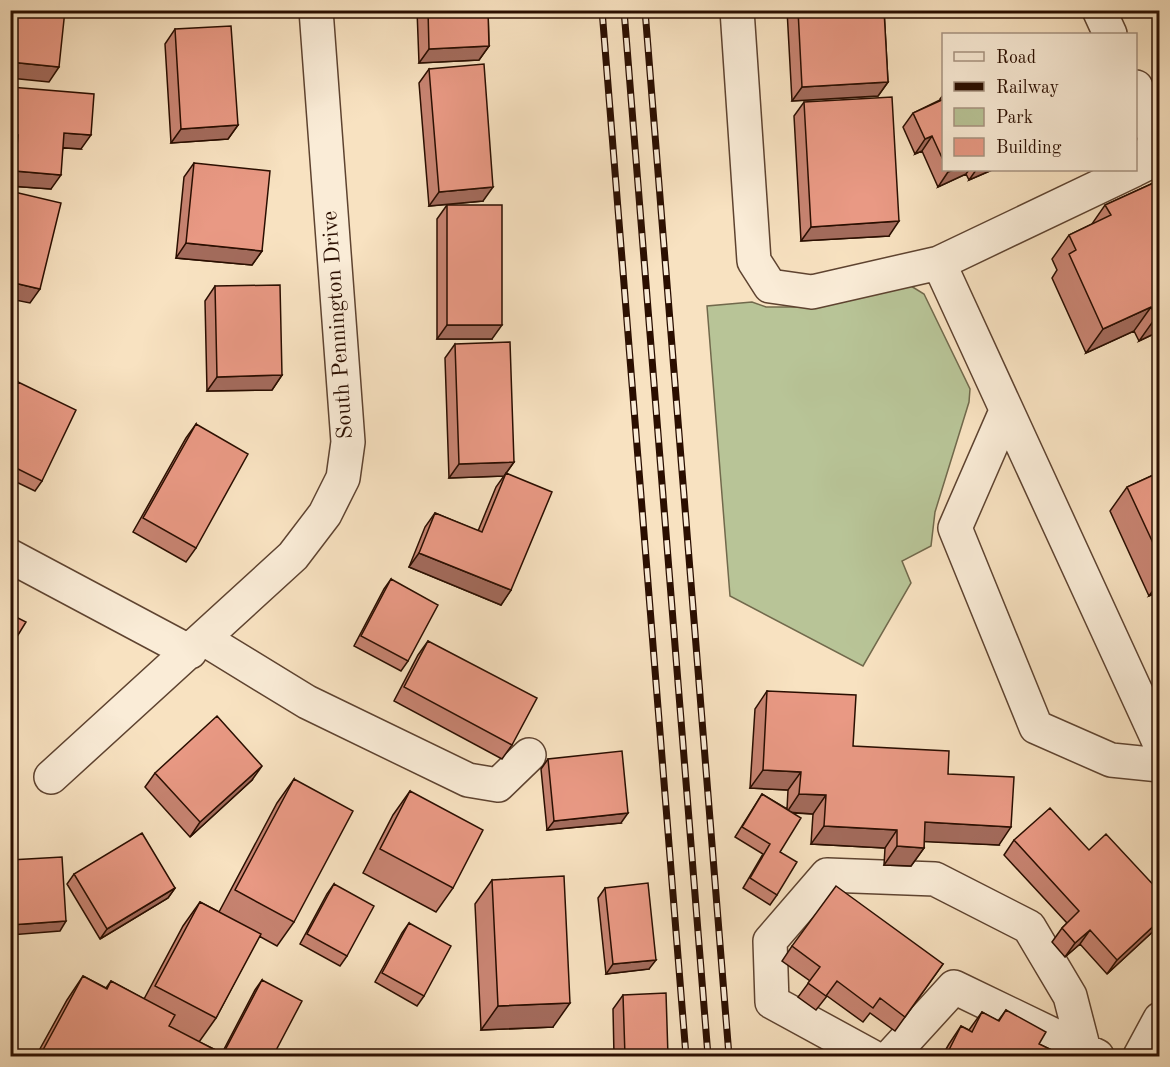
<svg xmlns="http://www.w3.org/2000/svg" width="1170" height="1067" font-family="'Old Standard TT',serif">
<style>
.green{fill:#b8c497;stroke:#71694c;stroke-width:1.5}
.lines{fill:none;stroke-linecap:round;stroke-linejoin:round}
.minor-casing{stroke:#5e4330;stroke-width:36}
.minor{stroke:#faecd7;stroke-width:33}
.rail-casing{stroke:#2a0e00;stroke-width:7}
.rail{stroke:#faecd7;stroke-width:4.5;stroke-dasharray:14;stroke-linecap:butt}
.wall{fill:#c88472;stroke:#2a0e00;stroke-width:1.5}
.shaded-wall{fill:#a36b5c;stroke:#2a0e00;stroke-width:1.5}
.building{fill:#e99984;stroke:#2a0e00;stroke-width:1.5}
.labels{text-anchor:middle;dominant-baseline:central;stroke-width:6;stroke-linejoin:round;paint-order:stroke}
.street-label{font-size:22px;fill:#2a0e00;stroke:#faecd7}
</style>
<rect width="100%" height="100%" fill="#f8e2c1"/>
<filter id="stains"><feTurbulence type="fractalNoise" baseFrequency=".00333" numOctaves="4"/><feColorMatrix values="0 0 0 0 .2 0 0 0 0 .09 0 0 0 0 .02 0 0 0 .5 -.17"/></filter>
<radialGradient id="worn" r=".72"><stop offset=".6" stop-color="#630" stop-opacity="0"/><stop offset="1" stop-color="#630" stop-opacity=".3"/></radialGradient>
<!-- green -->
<path class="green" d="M911,286L924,294L970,389L969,402L935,512L931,546L902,561L911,583L863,666L730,596L707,306L752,302L766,307H803Z"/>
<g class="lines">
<!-- minor casing -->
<g class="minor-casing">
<path id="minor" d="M737,10L754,261L770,286L812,292L939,263L1134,170
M1099,10L1110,34
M1136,87L1155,138L1148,163L1136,169
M939,263L1160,744
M1006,411L955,528L1036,727L1111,760L1160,765
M10,556L190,652
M204,639L307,702L468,780L498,785L529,755
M51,777L293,556L325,514L343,478L348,442L316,10
M871,1056L772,1002L770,941L827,875L935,879L1029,927L1070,996L1084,1050
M891,1056L954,987L1097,1056
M1140,1056L1160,1019"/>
</g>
<!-- minor -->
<use href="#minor" class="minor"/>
<!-- rail casing -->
<g class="rail-casing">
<path id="rail" d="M602,10L686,1056
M624,10L708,1056
M645,10L729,1056"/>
</g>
<!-- rail -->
<use href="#rail" class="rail"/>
</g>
<!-- wall -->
<path class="wall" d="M417,10H488L489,46L479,60L419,63Z
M787,10H884L888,82L878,96L792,101Z
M175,29L238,125L228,139L171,143L165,44Z
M429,69L483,201L429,206L419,83Z
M10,87L81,149L63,148L51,189L10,186Z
M944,94V170H992L969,180L966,174L938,187L922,151L915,154L903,127L913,113L940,100V99Z
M804,102L889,236L801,241L794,116Z
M194,163L262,251L252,265L176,258L184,177Z
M1160,180V331L1139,341L1134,331L1086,353L1052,278L1057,270L1052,259L1069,235L1092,224L1105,205Z
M447,205L492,339H437V219Z
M215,286L282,375L272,390L207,391L205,301Z
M455,344L514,462L504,476L449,478L445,358Z
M18,382L42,481L35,491L10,479V393Z
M196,424V548L186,562L133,532L186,438Z
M1160,472V591L1149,596L1110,511L1127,487Z
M506,473L511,590L501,605L409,567L425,527L435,513L478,531L496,487Z
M391,579L408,661L401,671L354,646L384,589Z
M428,641L512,745L502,759L394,701L418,655Z
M767,691L853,746L948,774L999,845L924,841V848L911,866L884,865L885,848L811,844L813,814L793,813L780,852L777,895L770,905L743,888L763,854L735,837L762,794L787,809L788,790L750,788L755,709Z
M548,759L621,823L547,830L541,769Z
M155,773L252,780L190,837L145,787Z
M294,779V922L277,946L259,936L216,1018L199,1042L222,1053L255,990L262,980L273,1056H36L67,1000L83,976L106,988L111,981L144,999L183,926L200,902L219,912L277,803Z
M410,791L453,888L436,912L363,873L393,815Z
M1014,840L1089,850L1160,925L1107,974L1080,944L1065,957L1052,942L1062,928L1067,923L1004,855Z
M74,874L175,888L168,898L100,939L67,884Z
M492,880L553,1027L481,1030L475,904Z
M334,884L347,956L340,966L300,944L327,894Z
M605,888L649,969L606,974L598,898Z
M409,923L424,996L417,1006L375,982L402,933Z
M792,946L943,964L895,1031L870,1013L863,1022L827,996L816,1010L798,997L810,981L782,961Z
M623,995L668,1056H614L613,1009Z
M1006,1010L1039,1044L1064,1056H942L949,1044L961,1026L969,1030L982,1012L998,1021Z"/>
<!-- shaded-wall -->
<path class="shaded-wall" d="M150,10H207L205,12L150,11Z
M489,46L479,60L419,63L429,49Z
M10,62L59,67L49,82L10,78Z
M888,82L878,96L792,101L802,87Z
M238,125L228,139L171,143L181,129Z
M64,133L91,135L81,149L54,147Z
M10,134L18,135L10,146Z
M932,136L922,151L915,154L925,139Z
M954,170H969L966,174L938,187L948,172Z
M976,170H992L969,180Z
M15,171L61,175L51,189L10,186V178Z
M493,187L483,201L429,206L439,192Z
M899,221L889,236L801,241L811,227Z
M186,243L262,251L252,265L176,258Z
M10,282L40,289L30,303L10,299Z
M1151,307L1134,331L1086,353L1103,329Z
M1160,315V331L1139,341L1156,317Z
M447,325H502L492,339H437Z
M282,375L272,390L207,391L217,377Z
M514,462L504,476L449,478L459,464Z
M419,553L511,590L501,605L409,567Z
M1160,581V591L1149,596Z
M262,766L252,780L190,837L200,822Z
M763,770L801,772L788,790L750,788Z
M799,794L826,795L813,814L787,812Z
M628,813L621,823L547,830L554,821Z
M925,822L1011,827L999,845L912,841Z
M824,826L897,830L885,848L811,844Z
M897,846L924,848L911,866L884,865Z
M175,888L168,898L100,939L107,929Z
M1160,920V925L1107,974L1117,960Z
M66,921L60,931L10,935V925Z
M1090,930L1080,944L1065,957L1075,943Z
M656,960L649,969L606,974L613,964Z
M570,1003L553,1027L481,1030L498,1006Z"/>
<!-- building -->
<path class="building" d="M10,10H65L59,67L10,62Z
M428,10H488L489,46L429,49Z
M798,10H884L888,82L802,87Z
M231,26L238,125L181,129L175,29Z
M484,64L493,187L439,192L429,69Z
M10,87L94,94L91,135L64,133L61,175L15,171L18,135L10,134Z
M892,97L899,221L811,227L804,102Z
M944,99V162L932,136L925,139L913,113Z
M194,163L270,171L262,251L186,243Z
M1160,180V315L1156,317L1151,307L1103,329L1069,254L1076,250L1069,235L1111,215L1105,205Z
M10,191L61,203L40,289L10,282Z
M447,205H502V325H447Z
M280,285L282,375L217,377L215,286Z
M510,342L514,462L459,464L455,344Z
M18,382L76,410L42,481L10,465V444L14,436L10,434V398Z
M196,424L248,454L196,548L143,518Z
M1160,472V558L1127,487Z
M506,473L552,492L511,590L419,553L435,513L482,532Z
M391,579L438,605L408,661L361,636Z
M10,614L26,622L10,648Z
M428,641L537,698L512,745L404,687Z
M767,691L856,695L853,746L949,751L948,774L1014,777L1011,827L925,822L924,848L897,846V830L824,826L826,795L799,794L801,772L763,770Z
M217,716L262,766L200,822L155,773Z
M622,751L628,813L554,821L548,759Z
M294,779L353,811L294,922L235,890Z
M410,791L483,830L453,888L380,849Z
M762,794L801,818L780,852L797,862L777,895L750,878L770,844L742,827Z
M1050,808L1089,850L1106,834L1160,892V920L1117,960L1090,930L1075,943L1062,928L1079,911L1014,840Z
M142,833L175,888L107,929L74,874Z
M62,857L66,921L10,925V860Z
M564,876L570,1003L498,1006L492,880Z
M648,883L656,960L613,964L605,888Z
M334,884L374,906L347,956L307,934Z
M836,886L943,964L905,1017L880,998L873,1008L837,981L826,996L808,983L820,967L792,946Z
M200,902L261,934L216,1018L155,986Z
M409,923L451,946L424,996L382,973Z
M83,976L107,989L111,981L175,1015L169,1026L225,1055L224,1056H55L43,1050Z
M262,980L302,1001L273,1056H224L225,1055L223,1054Z
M666,993L668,1056H625L623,995Z
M1006,1010L1046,1032L1039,1044L1064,1056H946L961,1026L972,1032L982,1012L999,1021Z"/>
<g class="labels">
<!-- street labels -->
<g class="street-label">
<text transform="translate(338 325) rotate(-94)">South Pennington Drive</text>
</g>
</g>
<!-- margin -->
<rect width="1170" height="1067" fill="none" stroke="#f8e2c1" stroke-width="36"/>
<rect x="12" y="12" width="1146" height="1043" fill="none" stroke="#2a0e00" stroke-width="3"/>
<rect x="18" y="18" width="1134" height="1031" fill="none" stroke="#2a0e00" stroke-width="1.5"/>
<!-- legend -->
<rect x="942" y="33" width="195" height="138" fill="#faecd7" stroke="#a79381" stroke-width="1.5"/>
<rect x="954" y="52" width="30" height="9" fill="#faecd7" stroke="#a79381" stroke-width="1.5"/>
<text x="996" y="63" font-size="18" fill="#2a0e00">Road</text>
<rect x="954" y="82" width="30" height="9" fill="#2a0e00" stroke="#a79381" stroke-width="1.5"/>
<text x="996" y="93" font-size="18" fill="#2a0e00">Railway</text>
<rect x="954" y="108" width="30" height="18" fill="#b8c497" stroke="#a79381" stroke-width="1.5"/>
<text x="996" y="123" font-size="18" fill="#2a0e00">Park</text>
<rect x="954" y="138" width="30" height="18" fill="#e99984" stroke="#a79381" stroke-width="1.5"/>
<text x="996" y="153" font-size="18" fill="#2a0e00">Building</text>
<rect width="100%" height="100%" filter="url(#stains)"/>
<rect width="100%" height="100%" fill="url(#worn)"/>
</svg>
